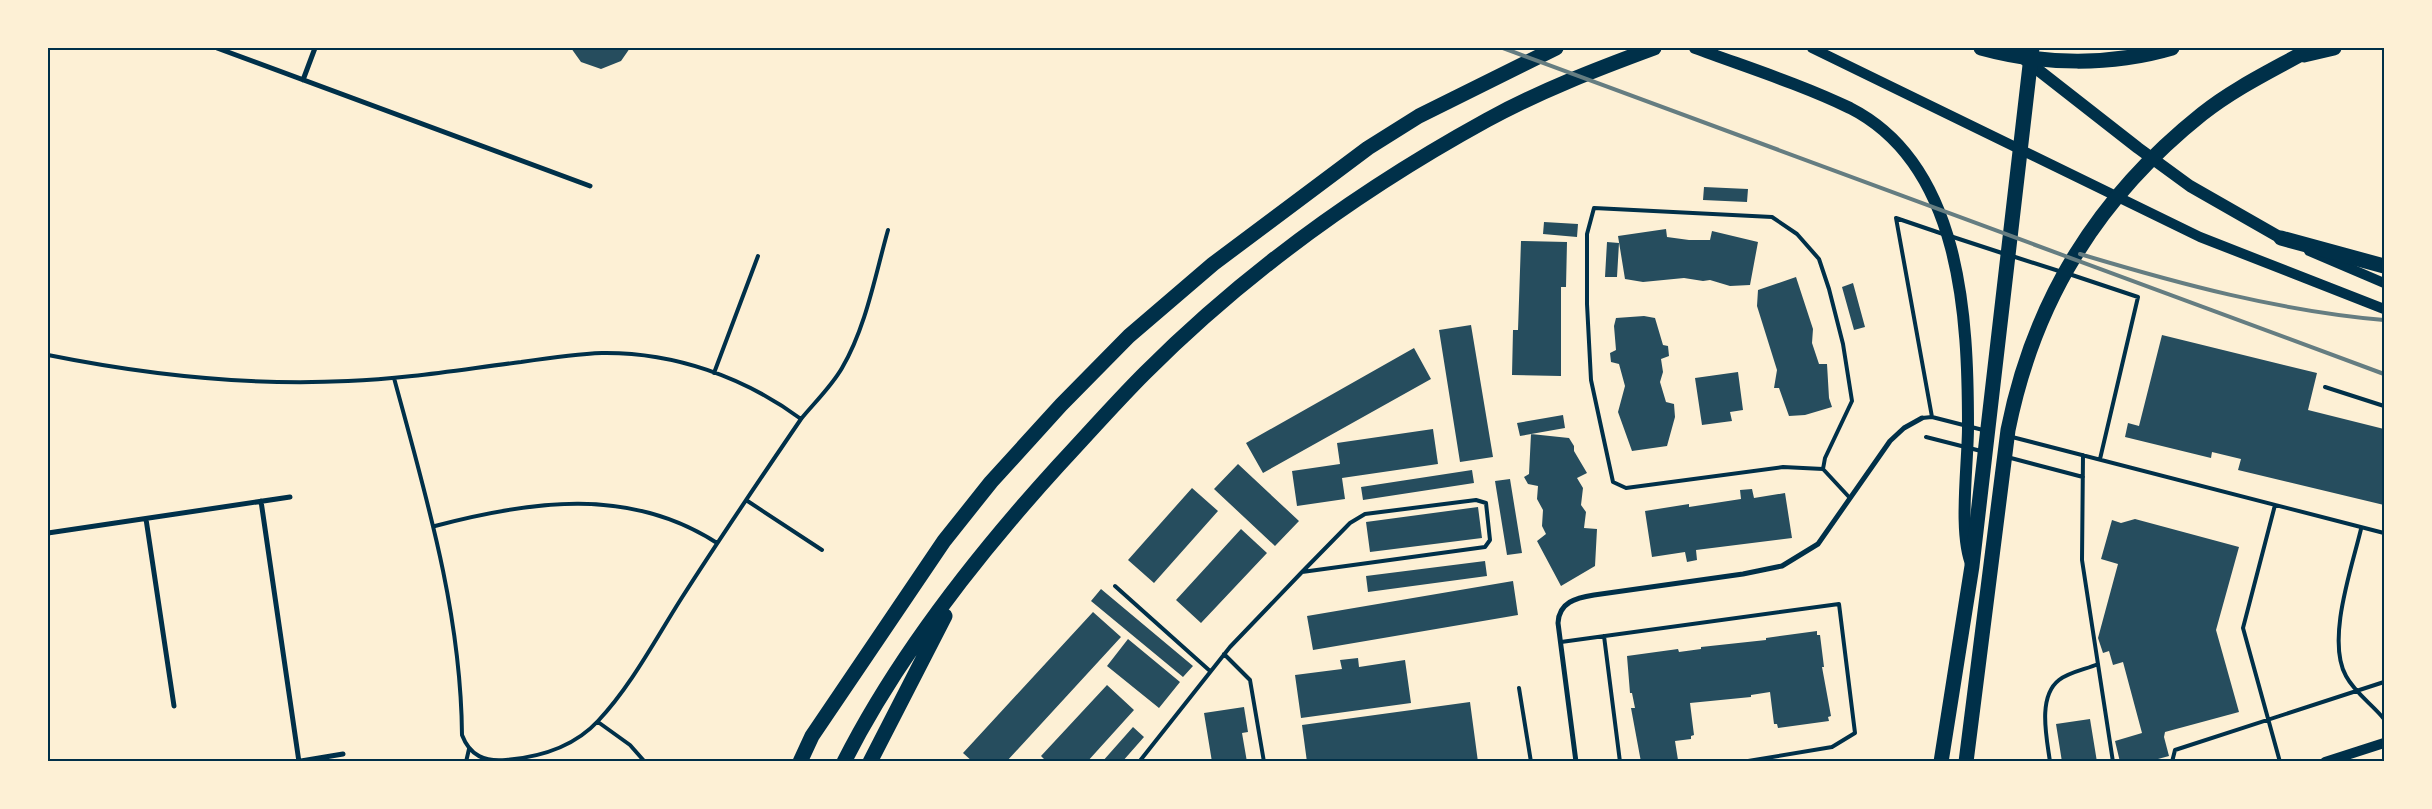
<svg xmlns="http://www.w3.org/2000/svg" width="2432" height="809" font-family="Inter,sans-serif">
<style>
.building{fill:#264d5e}
.lines{fill:none;stroke-linecap:round;stroke-linejoin:round}
.service{stroke:#003049;stroke-width:4}
.minor{stroke:#003049;stroke-width:5}
.secondary{stroke:#003049;stroke-width:10}
.primary{stroke:#003049;stroke-width:12}
.motorway{stroke:#003049;stroke-width:15}
.rail{stroke:#657d81;stroke-width:4}
.neatline{fill:none;stroke:#003049;stroke-width:2}
</style>
<rect width="100%" height="100%" fill="#fdf0d5"/>
<!-- building -->
<path class="building" d="M571,48H630L621,61L601,69L581,62Z
M1704,187L1748,189L1747,202L1703,200Z
M1544,222L1578,224L1577,237L1543,234Z
M1666,229L1667,237L1689,240H1710L1712,231L1758,242L1750,285L1730,286L1710,280L1703,281L1684,278L1643,282L1625,279L1618,236Z
M1521,241L1567,242L1566,287H1561V376L1512,375L1513,330H1518Z
M1607,242L1619,243L1617,277H1605Z
M1796,277L1813,329L1812,343L1819,364H1827L1829,398L1832,407L1805,415L1789,416L1779,388H1774L1777,370L1757,306L1758,290Z
M1853,283L1865,327L1854,330L1842,287Z
M1644,316L1655,318L1663,345L1668,346L1669,356L1661,359L1663,372L1660,382L1666,402L1674,404L1675,417L1667,446L1632,451L1618,412L1625,386L1619,364L1611,362L1610,353L1616,350L1614,326L1616,318Z
M1471,325L1493,457L1460,462L1439,330Z
M2162,335L2317,373L2308,410L2384,429V505L2238,470L2241,459L2212,452L2211,458L2125,437L2128,423L2139,426Z
M1414,348L1431,379L1263,473L1246,443Z
M1738,372L1743,410L1730,412L1732,421L1702,425L1695,378Z
M1563,415L1565,428L1520,436L1517,423Z
M1433,429L1438,464L1342,478L1345,499L1297,506L1292,471L1340,464L1337,443Z
M1531,434L1569,438L1574,446V451L1587,473L1577,478L1583,488L1581,505L1586,512L1584,528L1597,529L1595,566L1561,586L1537,541L1546,534L1542,526L1543,510L1537,499L1538,486L1528,484L1524,477L1529,474Z
M1238,464L1299,521L1275,546L1214,489Z
M1472,470L1474,483L1363,500L1361,487Z
M1510,479L1522,553L1507,555L1495,481Z
M1192,488L1218,511L1154,583L1128,560Z
M1752,489L1754,498L1785,493L1792,538L1696,550L1697,560L1687,562L1685,552L1652,557L1645,511L1689,504V507L1741,499L1740,490Z
M1478,507L1482,538L1370,552L1366,522Z
M2135,519L2239,547L2216,630L2239,712L2165,732L2164,737L2169,756L2147,762H2120L2115,741L2142,733L2123,662L2113,665L2109,651L2103,653L2098,638L2118,564L2101,559L2112,520L2121,523Z
M1241,529L1267,553L1201,623L1176,600Z
M1485,561L1487,576L1368,592L1366,576Z
M1513,581L1518,615L1313,650L1307,616Z
M1101,589L1193,666L1183,677L1091,601Z
M1093,612L1121,637L1006,762H973L963,753Z
M1817,631V635H1820L1824,667H1822L1831,716L1828,717L1829,721L1778,728L1777,724H1774L1770,692L1751,695V697L1690,703L1694,735L1691,736V739L1675,741L1678,760L1641,762L1631,708H1635L1632,693H1630L1627,656L1678,649L1679,652L1701,649V647L1766,640V638Z
M1128,639L1180,682L1159,708L1107,666Z
M1358,658L1359,667L1405,660L1411,703L1301,718L1295,675L1342,669L1340,660Z
M1107,685L1134,710L1087,762H1047L1041,756Z
M1470,702L1478,762H1307L1302,725Z
M1244,707L1248,732L1242,733L1247,762H1212L1204,713Z
M2090,719L2097,762H2062L2056,724Z
M1133,727L1144,737L1122,762H1102Z"/>
<g class="lines">
<!-- service -->
<path class="service" d="M1950,236L2005,254
M2012,256L2062,272
M2069,274L2138,297L2100,459
M48,355C147,375 246,386 348,381C406,379 464,369 521,362C548,358 575,354 602,353C674,352 744,377 801,419C814,403 831,387 842,368C866,327 875,276 888,230
M714,373L758,256
M394,378C426,496 461,612 462,735C470,756 485,762 506,760C541,757 574,747 598,721C631,686 655,640 681,599C720,538 760,479 801,419
M2325,387L2384,406
M1932,417L1896,218L1943,234
M1922,418L1932,417L1983,430
M1926,437L1981,451
M2012,437L2384,533
M2083,455L2082,560L2113,762
M2007,457L2083,477
M1823,469L1783,467L1626,488L1613,482L1591,380L1587,304V234L1594,208L1772,217L1797,234L1819,259L1829,289L1843,344L1852,401L1825,458L1823,469L1849,497
M746,500L822,550
M2275,505L2243,628L2280,762
M435,526C530,501 629,486 717,543
M2361,529C2352,567 2326,640 2346,676C2355,693 2373,705 2384,719
M1115,586L1210,671
M1604,636L1620,762
M1561,642L1839,604L1855,733L1832,747L1742,762
M1224,654L1250,680L1264,762
M1519,688L1531,762
M598,722L630,745L645,762
M466,762L469,749
M1139,762L1230,647L1302,572L1485,547L1490,540L1486,503L1476,500L1365,514L1350,523L1302,572
M2050,762C2047,739 2037,697 2059,680C2069,672 2087,669 2098,664
M2172,762L2175,750L2384,682"/>
<!-- minor -->
<path class="minor" d="M217,48L590,186
M303,80L315,48
M261,501L299,762
M146,519L174,706
M48,533L290,497
M295,762L343,754
M1576,762L1558,623C1559,602 1576,598 1594,595L1743,574L1782,566L1818,544L1890,441L1904,428L1922,418"/>
<!-- secondary -->
<path class="secondary" d="M1812,48L2200,237L2384,309
M2309,251L2384,283
M2325,762L2384,743"/>
<!-- primary -->
<path class="primary" d="M1695,48C1746,67 1800,84 1850,108C1962,165 1968,318 1968,427C1968,465 1958,534 1972,566
M2023,58L2138,148L2190,186L2281,238"/>
<!-- motorway -->
<path class="motorway" d="M1981,48C2043,65 2111,66 2172,48
M2304,55L2334,48
M2281,238L2384,266
M800,762L812,736L944,541L991,482L1061,405L1129,336L1213,264L1368,148L1419,116L1556,48
M844,762C898,655 978,554 1058,466C1087,435 1115,403 1145,373C1245,273 1363,188 1487,120C1540,91 1597,69 1654,48
M870,762L945,616
M1941,762L1972,566L2032,48
M1966,762L2008,430C2034,300 2098,197 2202,114C2236,87 2275,69 2312,48"/>
<!-- rail -->
<path class="rail" d="M1503,48L2384,374
M2080,254C2180,284 2280,311 2384,320"/>
</g>
<!-- border -->
<rect width="2432" height="809" fill="none" stroke="#fdf0d5" stroke-width="98"/>
<rect x="49" y="49" width="2334" height="711" class="neatline"/>
</svg>
